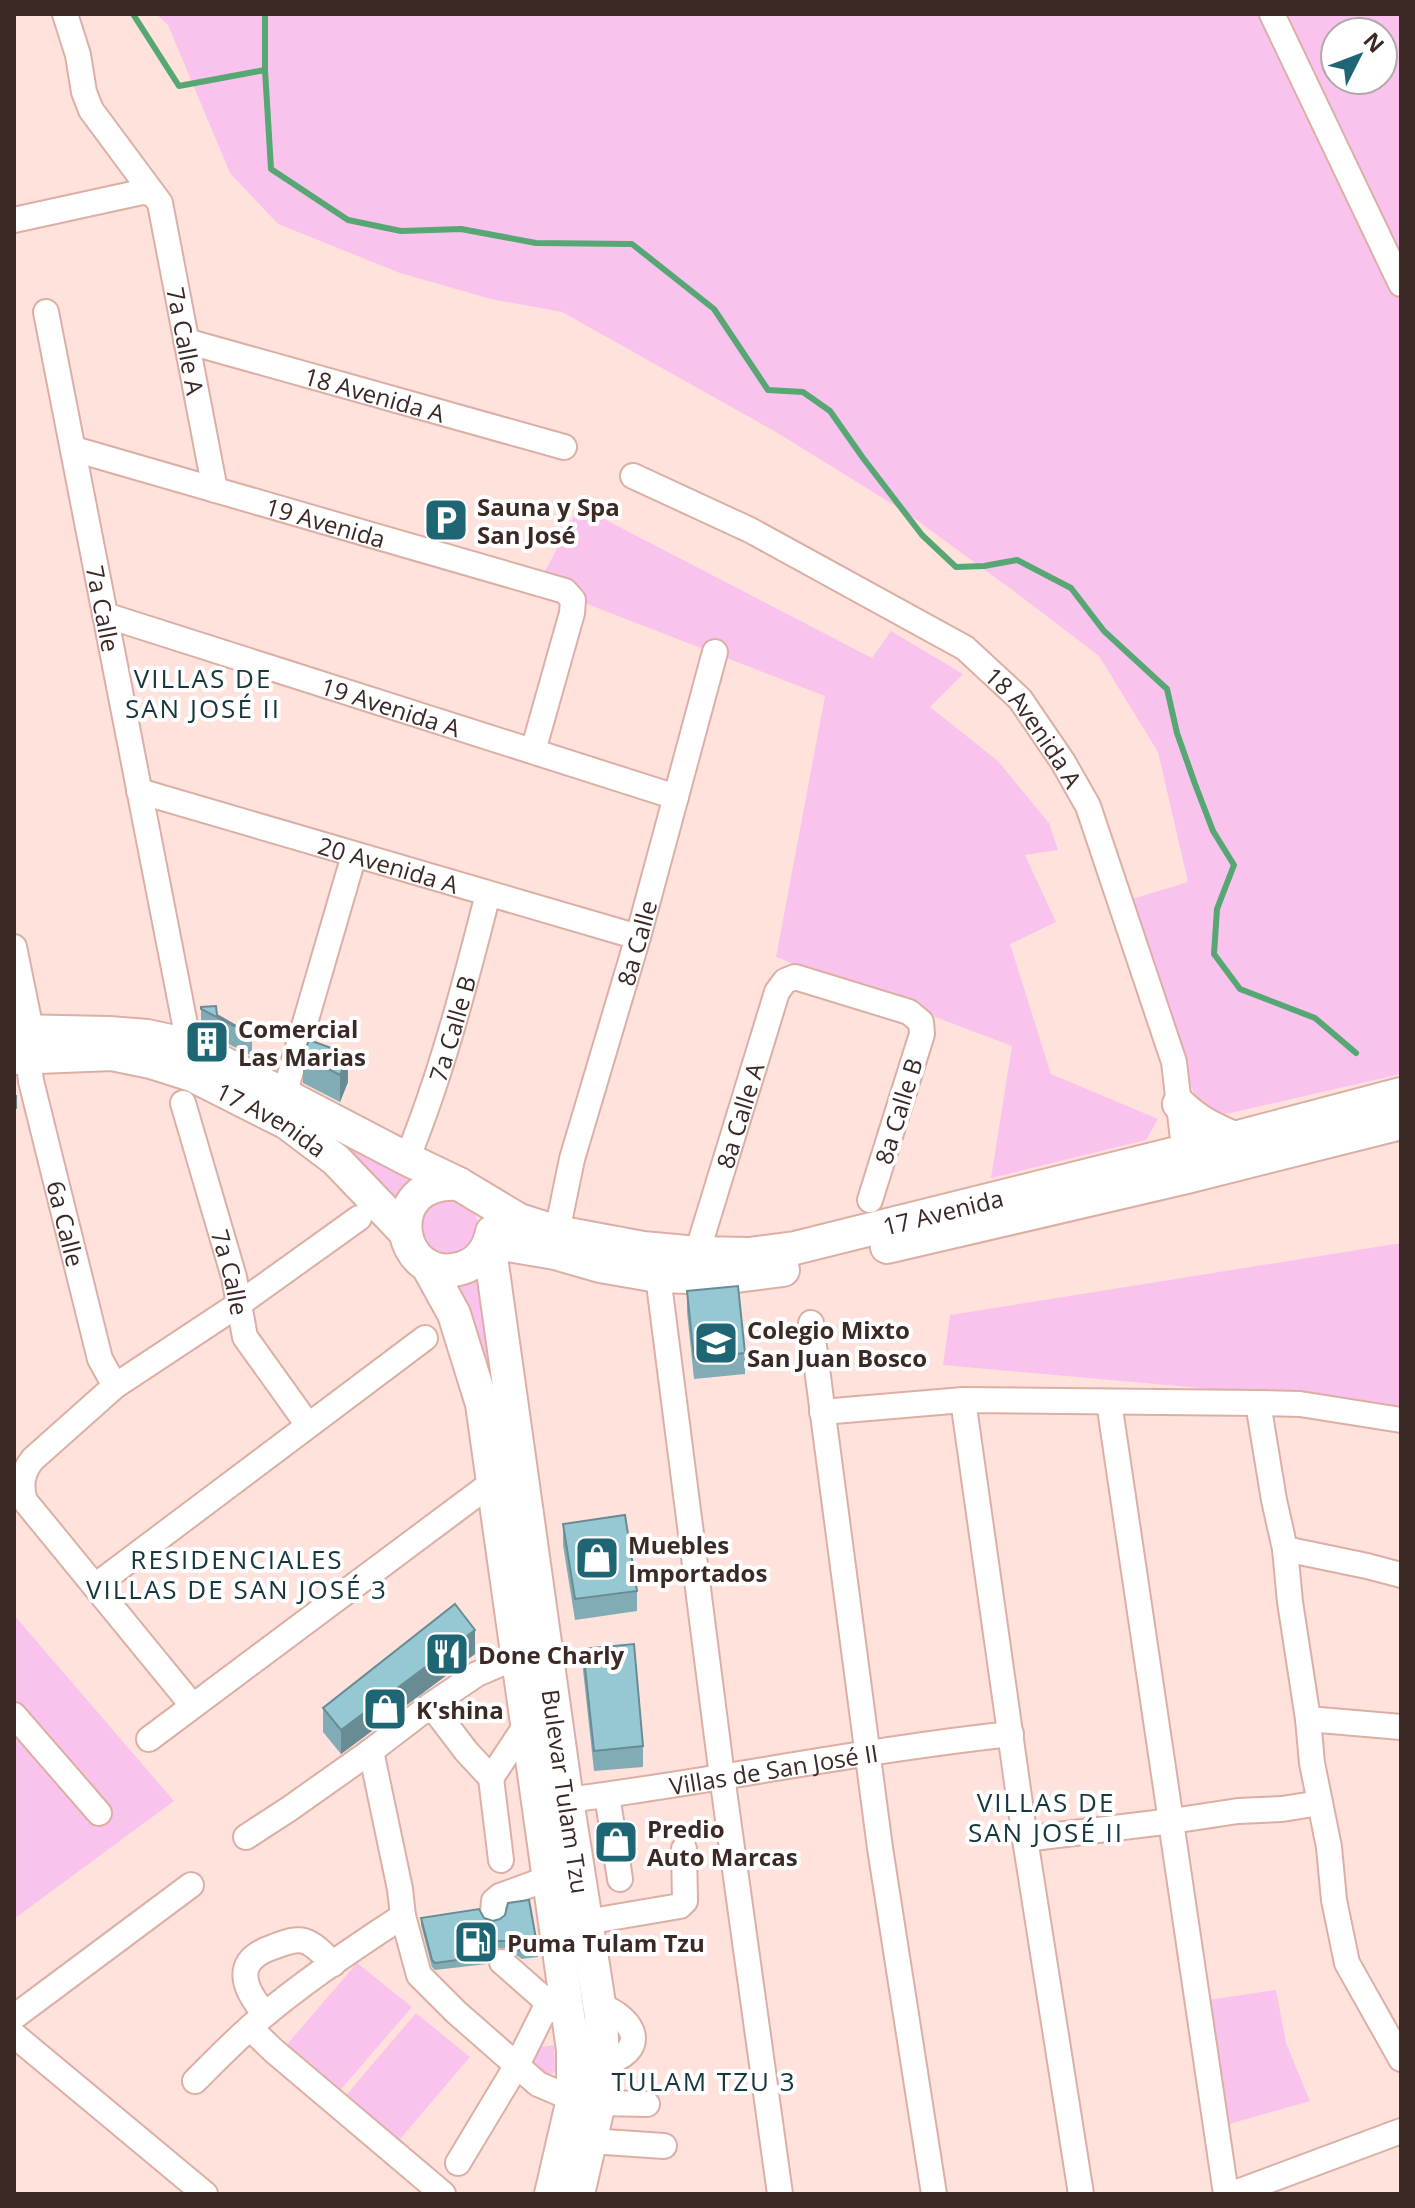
<svg xmlns="http://www.w3.org/2000/svg" width="1415" height="2208" font-family="'Open Sans',sans-serif">
<style>
.green{fill:#fac3ee;fill-rule:evenodd}
.lines{fill:none;stroke-linecap:round;stroke-linejoin:round}
.stream{stroke:#56a774;stroke-width:6}
.minor-casing{stroke:#dcafa4;stroke-width:28}
.major-casing{stroke:#dcafa4;stroke-width:36}
.minor{stroke:#fff;stroke-width:24}
.major{stroke:#fff;stroke-width:32}
.wall{fill:#81acb6}
.shaded-wall{fill:#698c94}
.building{fill:#96c8d4;stroke:#698c94;stroke-width:2}
.labels{text-anchor:middle;dominant-baseline:central;stroke-width:8;stroke-linejoin:round;paint-order:stroke}
.street-label{font-size:24px;fill:#3b2925;stroke:#fff}
.poi-label{font-size:24px;font-weight:bold;fill:#3b2925;stroke:#fff;text-anchor:start}
.neighbourhood-label{font-size:26px;letter-spacing:2px;fill:#16373e;stroke:#fff}
</style>
<rect width="100%" height="100%" fill="#fee2db"/>
<!-- green -->
<path class="green" d="M156,14H1401V1074L1213,1117L1198,1102L1190,1084L1129,900L1188,882L1158,752L1099,656L1015,592L907,513L776,432L562,312L491,299L400,273L278,224L230,173L168,25ZM1335,32H1383V80H1335Z
M579,506L872,658L891,631L963,674L930,707L998,761L1049,823L1058,850L1025,855L1056,922L1010,944L1051,1074L1158,1119L1146,1140L991,1178L1012,1046L776,957L825,696L538,585Z
M289,1109L433,1181L400,1214Z
M454,1198C459,1201 467,1204 471,1209C491,1231 462,1266 436,1255C431,1252 425,1245 421,1242C421,1205 418,1206 454,1198Z
M1401,1243V1406L943,1365L950,1315Z
M481,1262L509,1434L441,1276Z
M14,1615L174,1801L14,1919Z
M357,1963L412,2007L337,2094L283,2049Z
M1276,1990L1286,2043L1310,2101L1226,2125L1208,2000Z
M416,2013L470,2057L395,2145L342,2100Z
M554,2045L555,2072L543,2079L532,2071L528,2049Z"/>
<g class="lines">
<!-- stream -->
<path class="stream" d="M133,14L179,86L265,70
M265,14V70L271,169L348,220L401,231L461,229L536,243L632,244L714,309L768,390L803,392L830,411L863,458L922,535L956,567L984,566L1017,560L1071,588L1104,631L1167,689L1177,733L1195,784L1213,831L1234,865L1217,909L1214,954L1240,989L1315,1018L1356,1053"/>
<!-- minor casing -->
<g class="minor-casing">
<g id="minor">
<path id="s1" d="M65,14L78,55L84,92L91,110L160,203L215,490"/>
<path d="M1272,14L1401,284"/>
<path d="M14,220L142,192L152,193"/>
<path id="s2" d="M46,312L189,1045"/>
<path id="s3" d="M186,341L564,447"/>
<path id="s4" d="M74,449L565,591L573,600L572,613L533,751"/>
<path id="s5" d="M633,476L750,530L965,648L1020,699L1063,762L1088,806L1174,1062L1186,1165"/>
<path id="s6" d="M105,615L676,797"/>
<path id="s7" d="M139,791L638,937"/>
<path d="M14,947L31,1030"/>
<path id="s8" d="M28,1056L31,1081L100,1359L115,1386"/>
<path d="M284,1095L354,855"/>
<path id="s9" d="M183,1103L234,1277L245,1337L308,1425"/>
<path id="s10" d="M407,1159C442,1073 465,984 488,894"/>
<path id="s11" d="M557,1232L572,1159L638,937L715,652"/>
<path id="s12" d="M697,1253L777,992L785,981L795,977L909,1012L921,1022L922,1034L870,1200"/>
<path d="M658,1276L722,1776L780,2194"/>
<path d="M811,1323L880,1848L934,2194"/>
<path d="M963,1400L1025,1839L1081,2194"/>
<path d="M1109,1402L1226,2194"/>
<path d="M1258,1403L1274,1500L1285,1549L1290,1602L1308,1719L1312,1763L1329,1847L1334,1900L1347,1963L1401,2059"/>
<path d="M822,1412L963,1400L1258,1403L1300,1404L1401,1420"/>
<path d="M1285,1549L1367,1566L1401,1575"/>
<path d="M95,1586L425,1338"/>
<path d="M192,1705L25,1501C20,1485 22,1472 33,1459L115,1386L239,1304L359,1218"/>
<path d="M431,1705L466,1751L491,1778L501,1860"/>
<path d="M14,1715L99,1813"/>
<path d="M1308,1719L1401,1727"/>
<path d="M149,1739L493,1482"/>
<path d="M371,1751L400,1889L403,1916L419,1975L456,2012L538,2084L573,2099"/>
<path d="M491,1778L526,1725"/>
<path d="M607,1795L620,1879"/>
<path id="s13" d="M550,1801L567,1800C716,1781 862,1750 1011,1734"/>
<path d="M246,1837L289,1809L371,1751L431,1705L477,1674L505,1662L516,1654L532,1649"/>
<path d="M1025,1839L1172,1821L1238,1811L1282,1809L1320,1803"/>
<path d="M493,1913L494,1901L500,1896L549,1878"/>
<path d="M586,1922L680,1906L685,1901L684,1849"/>
<path d="M502,1962L560,2013"/>
<path d="M599,2005C638,2020 649,2052 602,2064"/>
<path d="M265,2014C243,1988 232,1961 273,1947C282,1944 294,1938 304,1941C315,1944 325,1956 333,1964"/>
<path d="M14,2017L191,1885"/>
<path d="M250,2028L274,2051L443,2194"/>
<path d="M14,2035L205,2194"/>
<path d="M195,2081C217,2059 238,2037 262,2017C306,1980 355,1947 403,1916"/>
<path d="M599,2103L647,2104"/>
<path d="M590,2141L664,2146"/>
<path d="M458,2163L517,2065L548,2003"/>
<path d="M1232,2194L1401,2131"/>
</g>
</g>
<!-- major casing -->
<g class="major-casing">
<g id="major">
<path id="s14" d="M14,1031L109,1033L147,1036L189,1045L407,1159L459,1184L519,1220L557,1232L643,1248L697,1253L749,1254L795,1248L1185,1151L1401,1094"/>
<path id="s15" d="M14,1058L112,1054L151,1062L192,1075L287,1123L336,1160L405,1232"/>
<path d="M1179,1104C1196,1121 1213,1129 1234,1138"/>
<path d="M459,1184C378,1178 397,1288 462,1268C479,1263 489,1248 492,1232"/>
<path d="M490,1242L555,1253L600,1266L658,1276L721,1278L783,1270"/>
<path id="s16" d="M488,1247L492,1264L567,1800L601,2016L602,2043L599,2103L578,2194"/>
<path d="M887,1247L1187,1177L1401,1123"/>
<path d="M427,1265L454,1314L482,1404L573,2050V2099L551,2194"/>
</g>
</g>
<!-- minor -->
<use href="#minor" class="minor"/>
<!-- major -->
<use href="#major" class="major"/>
</g>
<!-- wall -->
<path class="wall" d="M201,1007L252,1035V1056L201,1030Z
M348,1054V1082L340,1102L303,1083V1056Z
M687,1291L745,1353V1374L694,1379L687,1312Z
M563,1524L637,1591V1611L575,1620L563,1545Z
M583,1649L643,1746V1767L594,1771L583,1670Z
M475,1654L341,1754L323,1732V1708Z
M505,1915L538,1950V1957L522,1959L506,1948H498L490,1953L487,1964L435,1970L432,1967L421,1925V1918H484L493,1921L500,1919Z"/>
<!-- shaded-wall -->
<path class="shaded-wall" d="M348,1054V1082L340,1102V1075Z
M14,1095H17V1109H14Z
M475,1630V1654L341,1754V1730Z
M498,1941V1948L490,1953L487,1964V1956L490,1946Z"/>
<!-- building -->
<path class="building" d="M216,1006L217,1015L252,1035L201,1009V1007Z
M309,1040L348,1054L340,1075L303,1056Z
M738,1286L745,1353L694,1358L687,1291Z
M625,1515L637,1591L575,1599L563,1524Z
M455,1604L475,1630L341,1730L323,1708Z
M634,1644L643,1746L594,1751L583,1649Z
M529,1900L538,1950L522,1952L506,1941H498L490,1946L487,1956L435,1963L432,1960L421,1918L479,1909L484,1918L493,1921L500,1919L505,1915L508,1903Z"/>
<!-- icons -->
<defs>
<g id="parking-square" transform="scale(2.3)"><rect x="-9" y="-9" width="18" height="18" rx="4" fill="#1f6675" stroke="#fff"/><path d="M-3.5-5.5H1a3.5 3.5 0 0 1 0 7H-1V5.5H-3.5ZM-1-3.4V-.6H.8a1.4 1.4 0 0 0 0-2.8Z" fill="#fff"/></g>
<g id="building-square" transform="scale(2.3)"><rect x="-9" y="-9" width="18" height="18" rx="4" fill="#1f6675" stroke="#fff"/><path d="M-4-6H4V6H1V3H-1V6H-4ZM-2.5-4.3h1.7v1.8h-1.7ZM.8-4.3h1.7v1.8H.8ZM-2.5-1h1.7V.8h-1.7ZM.8-1h1.7V.8H.8Z" fill="#fff"/></g>
<g id="school-square" transform="scale(2.3)"><rect x="-9" y="-9" width="18" height="18" rx="4" fill="#1f6675" stroke="#fff"/><path d="M0-5L7-2L0 1L-7-2ZM-4 1L0 2.5L4 1V4Q0 6-4 4Z" fill="#fff"/></g>
<g id="shop-square" transform="scale(2.3)"><rect x="-9" y="-9" width="18" height="18" rx="4" fill="#1f6675" stroke="#fff"/><path d="M-5-2.5h2.3a2.7 3.5 0 0 1 5.4 0H5L5.5 6h-11ZM-1.5-2.5h3a1.5 2.3 0 0 0-3 0Z" fill="#fff"/></g>
<g id="restaurant-square" transform="scale(2.3)"><rect x="-9" y="-9" width="18" height="18" rx="4" fill="#1f6675" stroke="#fff"/><path d="M-5-6h1v4h1v-4h1v4h1v-4h1v5L-1.5 .5V6h-2V.5L-5-1ZM5-6V6H3V1.5H1.5Q1.5-4 5-6Z" fill="#fff"/></g>
<g id="fuel-square" transform="scale(2.3)"><rect x="-9" y="-9" width="18" height="18" rx="4" fill="#1f6675" stroke="#fff"/><path d="M-5.5-6h7V0h2V4h1.3V-2.5L3-4.5l.8-.8L6-3V5H2.5V1h-1V6h-7ZM-4.2-4.7v3.2H.2V-4.7Z" fill="#fff"/></g>
</defs>
<g fill-rule="evenodd">
<use href="#parking-square" x="446" y="520"/>
<use href="#building-square" x="207" y="1042"/>
<use href="#school-square" x="716" y="1343"/>
<use href="#shop-square" x="597" y="1558"/>
<use href="#restaurant-square" x="447" y="1654"/>
<use href="#shop-square" x="385" y="1709"/>
<use href="#shop-square" x="616" y="1842"/>
<use href="#fuel-square" x="476" y="1942"/>
</g>
<g class="labels">
<!-- street labels -->
<g class="street-label">
<text stroke="none"><textPath href="#s1" startOffset="356">7a Calle A</textPath></text>
<text stroke="none"><textPath href="#s3" startOffset="196">18 Avenida A</textPath></text>
<text stroke="none"><textPath href="#s4" startOffset="262">19 Avenida</textPath></text>
<text stroke="none"><textPath href="#s2" startOffset="302">7a Calle</textPath></text>
<text stroke="none"><textPath href="#s6" startOffset="300">19 Avenida A</textPath></text>
<text stroke="none"><textPath href="#s5" startOffset="480">18 Avenida A</textPath></text>
<text stroke="none"><textPath href="#s7" startOffset="260">20 Avenida A</textPath></text>
<text stroke="none"><textPath href="#s11" startOffset="300">8a Calle</textPath></text>
<text stroke="none"><textPath href="#s10" startOffset="138">7a Calle B</textPath></text>
<text transform="translate(898 1111) rotate(-73)">8a Calle B</text>
<text stroke="none"><textPath href="#s12" startOffset="144">8a Calle A</textPath></text>
<text stroke="none"><textPath href="#s15" startOffset="272">17 Avenida</textPath></text>
<text stroke="none"><textPath href="#s14" startOffset="982">17 Avenida</textPath></text>
<text stroke="none"><textPath href="#s8" startOffset="172">6a Calle</textPath></text>
<text stroke="none"><textPath href="#s9" startOffset="176">7a Calle</textPath></text>
<text stroke="none"><textPath href="#s13" startOffset="226">Villas de San José II</textPath></text>
<text stroke="none"><textPath href="#s16" startOffset="550">Bulevar Tulam Tzu</textPath></text>
</g>
<!-- poi labels -->
<g class="poi-label">
<text x="477" y="506">Sauna y Spa<tspan x="477" dy="28">San José</tspan></text>
<text x="238" y="1028">Comercial<tspan x="238" dy="28">Las Marias</tspan></text>
<text x="747" y="1329">Colegio Mixto<tspan x="747" dy="28">San Juan Bosco</tspan></text>
<text x="628" y="1544">Muebles<tspan x="628" dy="28">Importados</tspan></text>
<text x="478" y="1654">Done Charly</text>
<text x="416" y="1709">K'shina</text>
<text x="647" y="1828">Predio<tspan x="647" dy="28">Auto Marcas</tspan></text>
<text x="507" y="1942">Puma Tulam Tzu</text>
</g>
<!-- neighbourhood labels -->
<g class="neighbourhood-label">
<text x="203" y="678">VILLAS DE<tspan x="203" dy="30">SAN JOSÉ II</tspan></text>
<text x="237" y="1559">RESIDENCIALES<tspan x="237" dy="30">VILLAS DE SAN JOSÉ 3</tspan></text>
<text x="1046" y="1802">VILLAS DE<tspan x="1046" dy="30">SAN JOSÉ II</tspan></text>
<text x="704" y="2081">TULAM TZU 3</text>
</g>
</g>
<!-- border -->
<rect width="1415" height="2208" fill="none" stroke="#3b2925" stroke-width="32"/>
<!-- north arrow -->
<g transform="translate(1359 56) rotate(48)"><circle r="38" fill="#ffffff" stroke="#b1a9a8" stroke-width="2"/>
<path d="M0-6L14 30L0 20L-14 30Z" fill="#1f6675"/>
<text y="-12" font-size="22" font-weight="bold" text-anchor="middle" fill="#3b2925">N</text>
</g>
</svg>
